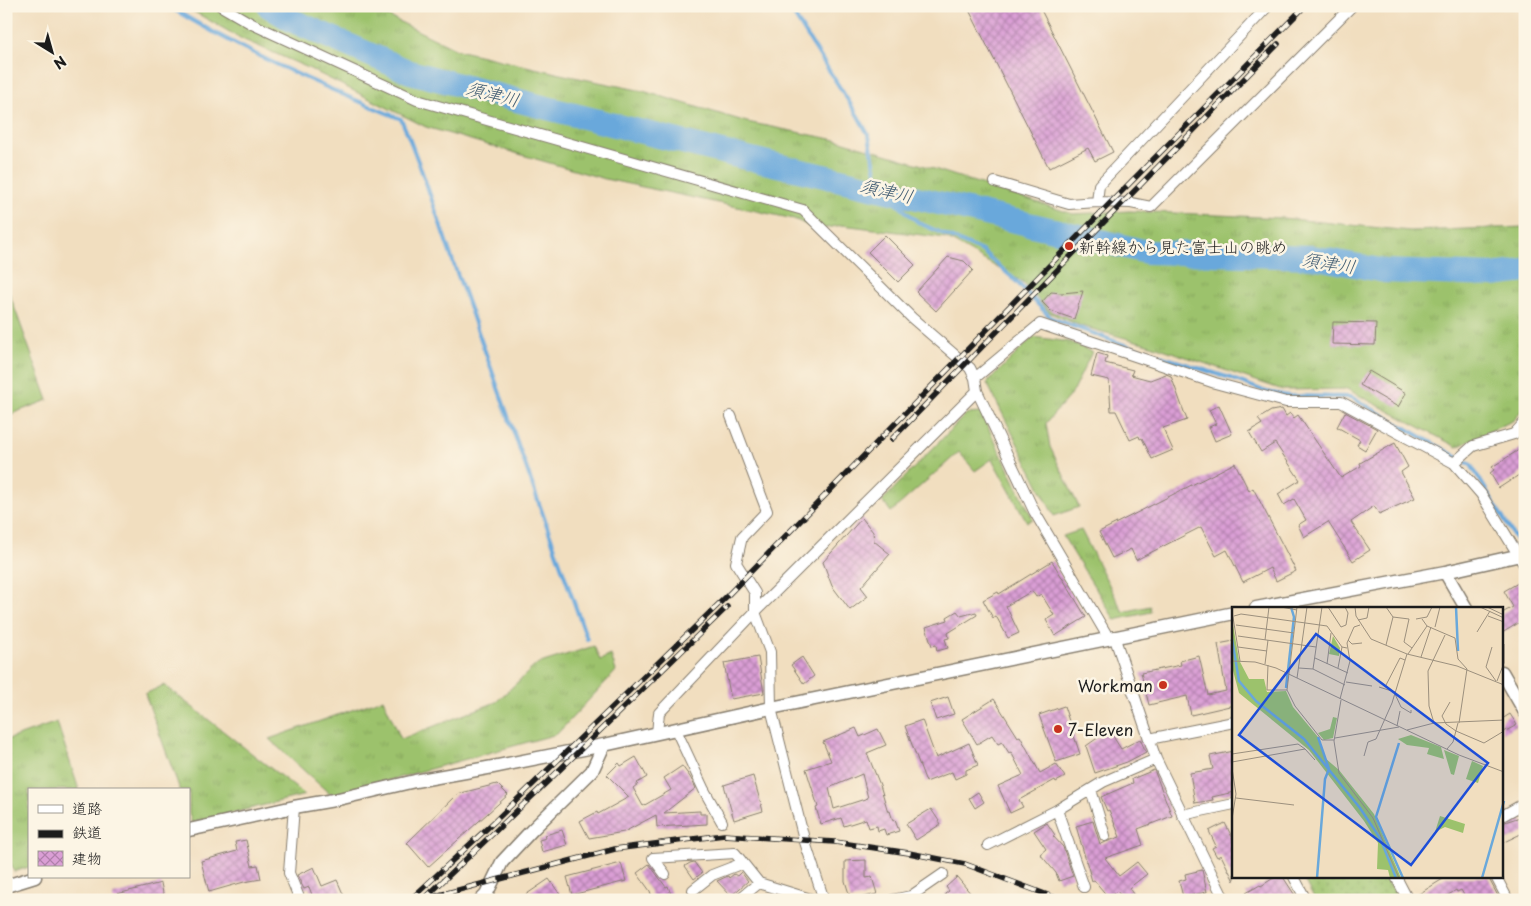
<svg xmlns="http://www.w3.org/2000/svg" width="1531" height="906" font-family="'Playpen Sans','Klee One',sans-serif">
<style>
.grass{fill:url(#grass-tufts);stroke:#5c6f44}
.park{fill:url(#park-dots);stroke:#5c6f44}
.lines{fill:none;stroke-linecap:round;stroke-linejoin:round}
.stream{stroke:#69a8db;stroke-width:4}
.river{stroke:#69a8db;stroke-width:24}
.building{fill:url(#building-cross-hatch);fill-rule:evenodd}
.minor-casing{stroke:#867d6e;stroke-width:12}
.tertiary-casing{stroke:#867d6e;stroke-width:15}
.minor{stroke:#fff;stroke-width:10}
.tertiary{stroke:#fff;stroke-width:12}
.rail-casing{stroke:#1c1c1c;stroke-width:5.5}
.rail{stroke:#fcf5e5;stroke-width:4;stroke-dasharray:11;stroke-linecap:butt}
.poi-dot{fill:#c8321e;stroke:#fcf5e5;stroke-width:2}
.labels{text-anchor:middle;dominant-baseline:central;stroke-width:5;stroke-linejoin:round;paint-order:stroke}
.poi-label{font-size:16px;fill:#1c1c1c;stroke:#fcf5e5;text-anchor:start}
.water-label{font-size:18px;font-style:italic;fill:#3f5b72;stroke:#fcf5e5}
.inset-river{fill:none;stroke:#69a8db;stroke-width:2.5}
.inset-road{fill:none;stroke:#9c907e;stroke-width:1}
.view{fill:#1d4ed8;fill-opacity:0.15;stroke:#1d4ed8;stroke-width:2.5}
.inset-edge{fill:none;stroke:#1c1c1c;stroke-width:2.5}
</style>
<defs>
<pattern id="grass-tufts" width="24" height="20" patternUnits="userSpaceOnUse" patternTransform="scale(1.25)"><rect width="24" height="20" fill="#9cc26c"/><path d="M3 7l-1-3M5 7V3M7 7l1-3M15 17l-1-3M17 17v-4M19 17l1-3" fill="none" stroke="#86a65d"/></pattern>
<pattern id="park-dots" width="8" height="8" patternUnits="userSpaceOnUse" patternTransform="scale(1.25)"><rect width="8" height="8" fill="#9cc26c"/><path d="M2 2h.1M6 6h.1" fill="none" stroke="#86a65d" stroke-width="1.8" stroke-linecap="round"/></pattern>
<pattern id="building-cross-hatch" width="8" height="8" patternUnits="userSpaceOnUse" patternTransform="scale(1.25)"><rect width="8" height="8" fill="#da9ed5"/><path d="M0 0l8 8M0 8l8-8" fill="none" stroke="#b080ac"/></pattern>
</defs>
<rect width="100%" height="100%" fill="#fcf5e5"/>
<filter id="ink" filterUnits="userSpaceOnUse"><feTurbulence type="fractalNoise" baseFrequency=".02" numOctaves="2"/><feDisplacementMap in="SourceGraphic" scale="10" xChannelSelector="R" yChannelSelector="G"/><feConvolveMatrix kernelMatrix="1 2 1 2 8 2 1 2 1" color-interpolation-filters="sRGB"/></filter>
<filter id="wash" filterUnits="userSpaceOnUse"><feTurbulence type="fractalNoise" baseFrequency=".0096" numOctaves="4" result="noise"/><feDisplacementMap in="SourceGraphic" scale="20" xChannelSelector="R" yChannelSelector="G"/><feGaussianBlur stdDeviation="1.12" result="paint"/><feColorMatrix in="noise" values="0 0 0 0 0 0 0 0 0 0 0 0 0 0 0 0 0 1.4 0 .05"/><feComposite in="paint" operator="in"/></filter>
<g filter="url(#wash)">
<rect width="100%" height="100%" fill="#f1debf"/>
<!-- grass -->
<path class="grass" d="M184,6H362L384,14L457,50L569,76L643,91L747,122L841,141L919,164L1073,214L1130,211L1282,218L1410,231L1525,227V406L1514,420L1457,447L1347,389L1283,390L1151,345L1081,326L1049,312L1024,283L946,238L842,225L817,230L794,219L605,179L426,127L306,67L242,39Z
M6,287H7L48,400L6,416Z
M1033,337L1071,342L1092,352L1072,393L1046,423L1050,447L1079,507L1054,516L987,383Z
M981,413L1033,519L1027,522L992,459L975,471L959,452L891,512L882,501L966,414Z
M1081,530L1123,612L1150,606L1151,612L1115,620L1063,536Z
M594,646L600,660L611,655L616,671L557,734L332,796L269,739L383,699L401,739L496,702L537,664Z
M164,685L305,795L192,823L189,813V790H180L145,694Z
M57,722L79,790H29V867L14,872L6,850V740Z"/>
<!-- park -->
<path class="park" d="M1310,877H1387L1399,900H1315L1304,880Z"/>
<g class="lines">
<!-- stream -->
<path class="stream" d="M168,6C242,51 321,86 401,119C426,175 442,234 464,292L587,639
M788,6L858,116L869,136L879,188L919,223L982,251L1015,280L1051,318L1122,344L1230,378L1267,392L1289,396L1351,397L1471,465L1524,553"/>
<!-- river -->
<path class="river" d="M269,6L293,21L410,72L535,105L734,155L1147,252L1312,257L1385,271L1493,275L1525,271"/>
</g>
<g id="blocks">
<!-- building -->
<path class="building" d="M967,6H1039L1113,152L1095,161L1088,148L1049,168Z
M885,235L915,265L898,282L868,252Z
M948,257L964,261L973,270L936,311L916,292Z
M1083,291L1074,319L1051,311L1042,302L1051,292L1062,293Z
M1333,322L1376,323L1375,345L1332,344Z
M1097,353L1107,356L1105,363L1133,370L1131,375L1150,380L1166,374L1171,376L1187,420L1163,428L1173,450L1152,459L1142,438L1140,439L1139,436L1130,440L1116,411H1111L1109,380L1091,376Z
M1369,371L1406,393L1398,407L1360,385Z
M1219,405L1232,434L1215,441L1209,427L1216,424L1209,410Z
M1282,409L1286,416L1290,413L1294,418L1298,415L1341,478L1361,466L1360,463L1395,443L1408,467L1401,472L1415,498L1379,514L1374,506L1351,522L1370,550L1353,561L1328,522L1304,537L1298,525L1306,520L1294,499L1284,505L1278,494L1300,480L1275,443L1261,452L1249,432L1262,424L1258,419L1271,411Z
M1345,412L1377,429L1365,450L1357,445L1360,440L1337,427Z
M1525,446V471L1499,488L1490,473L1494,470L1492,467Z
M1235,463L1249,491L1253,488L1296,571L1276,581L1270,568L1243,582L1227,550L1216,556L1201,527L1136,560L1131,549L1112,558L1099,532Z
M862,518L873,532L874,541L890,554L861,587L868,596L850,610L832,586L823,562Z
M1052,561L1086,617L1055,636L1046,620L1054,615L1041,594L1036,597L1032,591L1006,606L1019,633L1008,638L996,616L993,618L983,600L998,592L999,594Z
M1525,579V619L1502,633V613L1513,607L1504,591Z
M957,611L961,616L976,612L977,615L948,633L949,638L945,639L948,648L937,651L936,645L932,646L926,627L948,620L947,617Z
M1234,641V705L1191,715L1187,696L1149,705L1141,673L1181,665L1180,661L1199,656L1208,695L1226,691L1218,644Z
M758,657L764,693L731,699L724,663Z
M802,657L814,676L804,684L791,665Z
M948,697L954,714L936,720L930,703Z
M994,699L1018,737L1020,736L1040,773L1056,764L1065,777L1056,782L1055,780L1019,800L1023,807L1010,813L998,786L1023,775L1011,752L1009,753L1002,742L998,744L992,735L977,744L962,719Z
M1064,706L1080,754L1056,762L1039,715Z
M1510,714L1517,725L1502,733V719Z
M922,720L936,758L969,743L978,765L966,770V774L955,779L952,772L926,782L905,726Z
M856,728L860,737L878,729L886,745L867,753L880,785L888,812L890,811L893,821L895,820L899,831L886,835L884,829L878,831L877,826L869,828L866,819L844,826L841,818L821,824L816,808L818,807L806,769L831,761L823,742ZM862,774L868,798L834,809L829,788Z
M1109,730L1121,749L1140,739L1146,752L1127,762L1095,773L1086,746Z
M1234,751V792L1212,797L1213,800L1195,803L1190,773L1213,769L1210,756Z
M636,757L647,777L637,783L638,784L633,788L643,806L671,790L664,778L682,766L690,777L696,788L664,813L700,811V814H707V824L657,827L656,815L624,832L589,838L580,821L597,812L598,814L629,797L607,775L619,763L621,766Z
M1154,770L1172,816L1138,829L1143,845L1105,858L1119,876L1137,862L1147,874L1129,888L1137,900H1124L1117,891L1108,897L1094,880L1092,881L1076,826L1093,821L1100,844L1120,837L1109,810L1107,811L1101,797L1133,783L1132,779Z
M753,776L763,811L734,820L724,785Z
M497,784L508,795L428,867L407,843L457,794Z
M978,792L984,802L975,808L969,798Z
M931,809L941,824L916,840L906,824Z
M1520,817L1525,826V832L1502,843V823Z
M1047,823L1055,835L1053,836L1063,847L1073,876L1059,881L1056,873L1040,854L1046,849L1034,831Z
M1225,823L1234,841V881L1221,855L1217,857L1212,848L1216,846L1209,831Z
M562,830L567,845L542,852L539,840L546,838L545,835Z
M246,840L252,866L258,865L261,879L244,882L209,892L201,861L237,851L235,842Z
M866,860V878L872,877L877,894L851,900L845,881V861Z
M694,862L702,873L694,879L685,866L690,863Z
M621,863L626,881L572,895L567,877Z
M649,864L666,887L668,886L673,900H653L650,891L637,873Z
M314,867L322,886L337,880L344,896L334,900H314L309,887L304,889L297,875Z
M1202,870L1207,892L1183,897L1179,881L1186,879L1185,874Z
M741,872L748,881L731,896L717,881L728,876L729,878L734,874L737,876Z
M957,877L976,900H949L945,894L949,891L946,887Z
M1275,877H1283L1298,900H1250L1246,893L1260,885L1261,886Z
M1446,877H1488L1500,900H1467L1461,890L1457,892L1456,890L1441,900H1415L1414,897Z
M549,879L564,900H518Z
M161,883L164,898L156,900H113V895Z"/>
</g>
</g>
<g filter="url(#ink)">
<use href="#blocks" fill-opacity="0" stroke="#867d6e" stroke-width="1"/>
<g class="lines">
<!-- minor casing -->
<g class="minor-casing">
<path id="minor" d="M221,6L252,24L417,100L803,210L912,318L970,368L975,378L977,391L1034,511L1108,637
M995,182L1069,204L1097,202L1099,185L1268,6
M1097,202L1131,203L1151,207L1352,6
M975,378L1040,324L1215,383L1286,402H1341L1454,463L1481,494L1525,566
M731,416L767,511L742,537L736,563L755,593V612L770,652L771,708L804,839L824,900
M1454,463L1473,446L1514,434L1525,422
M1114,636L1156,759L1222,895L1228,900
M676,730L704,790L722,822
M657,733L659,713L755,612L977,391
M1149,739L1234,722
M1091,790L1105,836
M294,807L289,873L300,900
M1057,810L1084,887
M1182,815L1234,804
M1502,816L1525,803
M988,845L1057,810L1103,782L1156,759
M665,874L653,858L735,853L759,883L814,900
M1294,877L1306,900
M1396,877L1408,900
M1496,877L1508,900
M693,890L712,875L743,863
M738,900L759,883
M892,900L911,896L943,874"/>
</g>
<!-- tertiary casing -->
<g class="tertiary-casing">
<path id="tertiary" d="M1445,572L1466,608
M1256,608L1445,572L1525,554
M1502,672L1525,712
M189,830L294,807L334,800L415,781L493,767L604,745L771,708L1234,613
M6,886L35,877
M481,900L486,895L502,862L532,830L592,771L604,745"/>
</g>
<!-- minor -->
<use href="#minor" class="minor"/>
<!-- tertiary -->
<use href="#tertiary" class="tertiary"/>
<!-- rail casing -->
<g class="rail-casing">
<path id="rail" d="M892,439L1278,44
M424,899L615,849L724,835L835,842L909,853L965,864L1061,900
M410,900L495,821L727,596L1121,192L1305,6
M423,900L546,783L727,607"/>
</g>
<!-- rail -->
<use href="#rail" class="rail"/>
</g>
</g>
<!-- markers -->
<g class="poi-dot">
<circle cx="1069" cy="246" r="5"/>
<circle cx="1163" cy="685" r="5"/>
<circle cx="1058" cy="729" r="5"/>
</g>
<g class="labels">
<!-- poi labels -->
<g class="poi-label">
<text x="1079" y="246">新幹線から見た富士山の眺め</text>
<text x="1153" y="685" text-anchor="end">Workman</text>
<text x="1068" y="729">7-Eleven</text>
</g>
<!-- water labels -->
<g class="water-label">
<text transform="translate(493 93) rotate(14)">須津川</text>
<text transform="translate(887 190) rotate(13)">須津川</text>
<text transform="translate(1329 262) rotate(9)">須津川</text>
</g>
</g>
<!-- overview -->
<g transform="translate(1232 607)">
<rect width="271" height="271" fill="#f1debf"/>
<path d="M0,12L7,53L17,72H32L35,85L54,84L61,100L86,130L93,151L107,163L142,207L169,271H158L156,263L145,262L146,236L132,214L77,143L7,86L0,60ZM101,110L105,111L101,131L92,133L86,126L98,122ZM179,128L209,140L212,152L195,147L197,141L175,138L166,132ZM212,143L227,149L222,168L219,167ZM240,154L251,159L246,176L234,172ZM208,209L233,217L231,226L213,220L203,225Z" fill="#9cc26c"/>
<path d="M101,29L108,41L107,49L97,47Z" fill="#9cc26c"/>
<path class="inset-river" d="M224,0L226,44M0,32L7,74L24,94L72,132L128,201L148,231L164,271M54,81L62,10L59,0M167,136L144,210L171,271M85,271L93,172L97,162L86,130M250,271L272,194"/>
<path class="inset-road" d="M49,0L65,3M65,0L55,83L63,99L90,133H102M96,0L109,20L114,18L116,6L113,0M123,0L124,9L139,32L175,47L225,59L272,78M154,0L161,10L154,38M248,0L272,11M255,0L272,8M0,4L8,54M2,9L9,7L95,19L110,40L115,41M256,9L272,15M161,10L177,12L172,35L180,41M184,12L195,10L200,0M190,12L195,19L223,31L226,52L235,62L227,116M126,13L135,11L137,0M4,18L62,26M203,20L208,0M245,25L258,4M6,29L84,40M33,33L37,0M116,33L120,37L130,36M272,37V56M6,40L35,44M260,40L254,60L264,74M176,47L195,19M189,50L199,20M83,51L116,66M0,54L23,55L44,61L227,148L272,165M33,57L36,33M95,57L99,26M36,58L35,83H55M67,61L81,62L113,78M106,61L110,40M81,62L90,0M65,71L75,0M265,74L272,56M114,75L140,79M147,80L163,85M153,80L168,51L173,53M163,87L169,100L179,106V103M108,92L118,54L115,36L122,20L128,18M109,93L102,134L107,166L141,211L167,271M218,95L210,109L214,117L224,124L252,136L272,124M202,116L197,99L196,64L213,28M165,119L168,104M175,123L202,116L272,113M103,131L167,120M215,142L221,135L226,116M0,147L66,137L73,142M132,149L136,135L144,132L160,96L175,47M0,155L73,142L83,153M0,161L4,187L0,212M4,191L62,198"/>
<path class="view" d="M84,27L256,156L179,258L7,128Z"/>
<rect width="271" height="271" class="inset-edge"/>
</g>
<!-- margin -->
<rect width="1531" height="906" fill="none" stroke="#fcf5e5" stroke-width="25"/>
<!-- legend -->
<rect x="28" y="788" width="162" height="90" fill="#fcf5e5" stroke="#a29e95"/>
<rect x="38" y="805" width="25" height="8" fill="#ffffff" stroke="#a29e95"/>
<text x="72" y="814" font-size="15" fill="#1c1c1c">道路</text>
<rect x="38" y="830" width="25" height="8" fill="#1c1c1c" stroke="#a29e95"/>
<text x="72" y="838" font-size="15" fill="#1c1c1c">鉄道</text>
<rect x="38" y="851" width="25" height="15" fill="url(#building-cross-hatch)" stroke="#a29e95"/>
<text x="72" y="864" font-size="15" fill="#1c1c1c">建物</text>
<!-- north arrow -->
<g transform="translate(52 52) rotate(143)" stroke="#fcf5e5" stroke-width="4" paint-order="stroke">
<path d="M0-4L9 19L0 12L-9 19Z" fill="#1c1c1c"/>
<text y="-8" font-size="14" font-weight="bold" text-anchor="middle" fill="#1c1c1c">N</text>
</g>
</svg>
